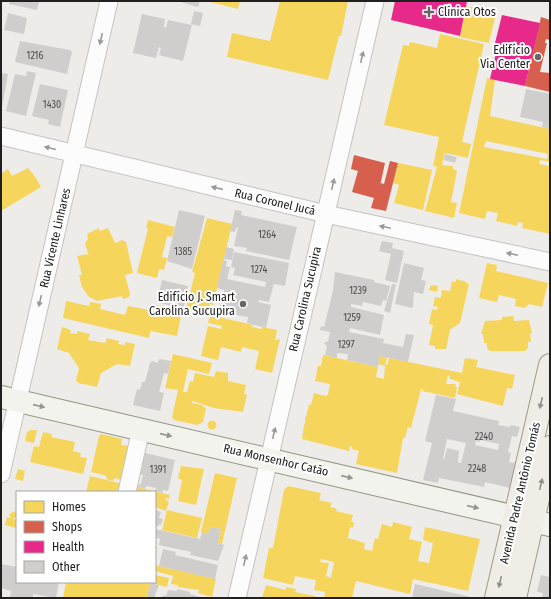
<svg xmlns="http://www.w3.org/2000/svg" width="551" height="599" font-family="'Fira Sans Condensed',sans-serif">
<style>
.homes{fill:#f6d55c;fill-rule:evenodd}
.shops{fill:#d6604d}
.health{fill:#e7298a}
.building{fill:#d0cecc;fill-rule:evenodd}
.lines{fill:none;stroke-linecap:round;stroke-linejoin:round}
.street-casing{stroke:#c4c3c1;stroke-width:19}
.secondary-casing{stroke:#949683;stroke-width:24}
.primary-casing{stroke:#a29a88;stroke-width:24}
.street{stroke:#fcfcfc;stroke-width:17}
.secondary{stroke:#f2f3ec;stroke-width:22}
.primary{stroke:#f0ece6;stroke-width:22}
.oneway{fill:#999}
.oneway2{fill:#92908d}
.oneway3{fill:#949490}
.poi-dot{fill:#686766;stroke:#fff;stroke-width:1.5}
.labels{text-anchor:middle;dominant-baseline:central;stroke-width:4;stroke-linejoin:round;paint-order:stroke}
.number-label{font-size:10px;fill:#4c4c4b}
.poi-label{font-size:12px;fill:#202020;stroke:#fff;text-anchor:end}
.street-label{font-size:12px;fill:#202020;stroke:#fff}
</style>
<rect width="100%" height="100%" fill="#eeece9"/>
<!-- homes -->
<path class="homes" d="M207,1H240L238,9Z
M280,1H348L341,36H339L328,80L227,57L232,33L270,41Z
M466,6L496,13L489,43L460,37Z
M440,34L484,44L462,142L471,144L468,158L445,153L442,165L453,166V169L457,171L451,202L457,203L454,218L425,211L437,167L433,166L439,137L384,125L403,45L409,46L410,42L437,48Z
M487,78L495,80L490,116L550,129V162L540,160L539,164L550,166V234L522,228L523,223L518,222L517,226L496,221L498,213L487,211L485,219L459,213ZM486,141L548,154L547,159L484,147Z
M398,163L432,170L423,210L394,203L399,185L393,183Z
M28,168L36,178L41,187L1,211V174L8,169L12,176Z
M207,218L232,224L215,297L211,296V298L214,299L213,305L210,304L209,307L212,308L210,316L186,309L195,273L192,272Z
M148,220L175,227L172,237L167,236L162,257L167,258L164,270L159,269L157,278L137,273L148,229L146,228Z
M99,228L100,231L108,228L115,243L122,240L126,242L133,273L125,275L130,294L129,297L123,299L122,296L97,301L88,296L82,287L79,275H82L77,256L87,254L89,257L85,243L88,239L87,234Z
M487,263L497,265L496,271L548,283L542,307L529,304L525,308L515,306L516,299L499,295L497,302L479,298Z
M456,279L467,282L466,284H469L460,323L450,330L446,349H435V346L429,345L433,325L429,324L432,309L437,310L438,307L433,306L435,297L441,298L442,290L450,291L452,281L456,282Z
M431,285L438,286L437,292L429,290Z
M66,301L89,306L90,302L101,304L100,309L125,315L128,306L155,311L156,305L182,311L177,336L150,331L149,338L63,318Z
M210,315L253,325L252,327L262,329V327L277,330L275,340L280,339L272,373L255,369L259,351L242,347L241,352L221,347L218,360L201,356L208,326L221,329L222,326L208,323Z
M513,316L514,321L529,320L532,333L530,334L531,342H528V348L525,351H490L487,348V343H484L483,334H481L485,321L502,320V317Z
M62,327L71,330L70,333L77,334V331L90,334L88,340L105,343L107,338L119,341L118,344L125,345V342L135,344L130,366L117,364L101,373L97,387L78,383L76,380L79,368L69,353L57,349Z
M173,354L212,363L209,374L188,369L183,392H187L190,381L193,382L195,373L214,377L216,371L228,373V381L246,385L244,394L247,395L243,412L214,408L192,401V403L202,405L206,409L203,422L197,425L174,420L172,417L178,390L165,388Z
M323,355L378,367L376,377L384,379L385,366L378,364L380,356L387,358L385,364L387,365L389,358L462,373L465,358L478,360L476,367L515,375L512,389L507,388L503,406L457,394L460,382L453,380L449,378L450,376L448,375L446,384H456L455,387H457L455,398L422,391L423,389H421L411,428L408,427L405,438H403L397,473L356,464L359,451L352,449V447L350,446L349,451L302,439L304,425L305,424V417H306L309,404L311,405L314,393L326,396L328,394L330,384L315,381L318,366H321Z
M207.5 425a4.5 4.5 0 1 1 9 0a4.5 4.5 0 1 1-9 0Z
M31,430H37L34,443L25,441L27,432Z
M43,432L52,434L51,437L75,442L73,451L81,453L80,457L87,458L83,474L30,462L34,446L39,447Z
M101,434L122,439L121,445L129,446L122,480L114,478L113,481L106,479L107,476L91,472L99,436Z
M181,466L204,469L196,505L178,501L182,480L178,478Z
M18,469L25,471L23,481L15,479Z
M215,473L237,478L222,544L218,543L221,529L210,527L208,534L201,532Z
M90,476L123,484L122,492H86Z
M288,486L321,493L319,500L332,503L330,507L337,509L336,511L353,515L351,522H354L353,528L350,527L348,538L365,543L364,549L372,551L375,538L378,539L382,524L392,527L393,522L412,527L409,539L422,542L418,561L429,563L433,543L423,540L425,527L480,539L468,591L413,579L410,594L356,581L352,598H324L325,592L314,590L316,580L295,576L293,585L263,578L269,548H273L284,490ZM321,559L334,562L331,578L326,576L329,563L320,562Z
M137,487L170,495L169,499L166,498L165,500L169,501L166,511L155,507V492H135Z
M167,510L202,518L197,538L162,530Z
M15,511L17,517L13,519L17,520L16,528L5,525L7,517L11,518L9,514Z
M155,565L216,579L212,597L198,593L199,590L178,587V585L171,584L173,576L155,571Z
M155,575L169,578L167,587L150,583L147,598H63L66,582H155Z
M266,585L286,590V587L296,589L295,592L315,596V598H262Z"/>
<!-- shops -->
<path class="shops" d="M541,17L550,20V40L546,39L545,43H547L540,72L550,73V92L525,86Z
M354,155L385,163L380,186L381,183L384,184L390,161L398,163L386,211L371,208L374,198L352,192L358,171L351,169Z"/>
<!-- health -->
<path class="health" d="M395,1H467L460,36L391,20Z
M502,15L540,23L525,86L490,79L498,44L495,43Z"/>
<!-- building -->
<path class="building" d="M10,1H39L37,10L9,4Z
M177,1H200L198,7Z
M194,11L203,13L200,26L191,24Z
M8,13L27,18L24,34L4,30Z
M142,14L165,19L164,27L166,28L168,20L192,25L183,61L159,55L161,48L159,47L156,58L133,53Z
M20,41L70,50L72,52L67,74L15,62Z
M27,71L36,73L26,116L6,111L15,74L26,76Z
M1,73L8,74L2,107H1Z
M40,84L68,90L60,127L48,124L49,120L32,116Z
M526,89L550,94V129L542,127L543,122L520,117Z
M445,154L457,157L455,163L444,160Z
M179,210L205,216L192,269L167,261Z
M235,210L242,211L241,215L297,227L289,260L246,251L247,248L234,246L238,228H236L235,232L230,231Z
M382,241L393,243L392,248L404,251L397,283L385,280L391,254L379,251Z
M226,247L234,249L232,260L224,259Z
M234,252L289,263L285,286L274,284L269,302L259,300L258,302L271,305L266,328L247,323L248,317L219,312L224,290L217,288L223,260L227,261L226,266L230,267L227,279L265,287L266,282L233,275L235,268L231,267Z
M404,263L424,268L421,280L426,281L423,294L414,292L413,308L395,304Z
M335,272L374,280V282L390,286L386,301L383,300L381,306L363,302L362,306L351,304V307L384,315L380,335L350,328L349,332L384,339L383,343L403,347L406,334L414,335L408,362L380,356L378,367L347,360L348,354L337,353V358L325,355L327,346L324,343L328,341L330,332L320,330L321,326L324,327L333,291Z
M162,280L188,286L183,309L157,302Z
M392,284H396L390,313L384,311Z
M159,359L171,361L168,374L164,373L159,392L164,393L160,411L133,405L137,389L140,390L142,382H145L150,363L152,361L158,363Z
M436,395L456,399L453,411L499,421L498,425L510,427L511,425L520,427L517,437L512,436L508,452L511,453L509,462L515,463L510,488L485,482L484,487L439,478L438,483L423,480L432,443L425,441ZM447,439L466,443L461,463H458L459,451L447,448L444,460L443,459ZM480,440L499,444L498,450L475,445L476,441L480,442Z
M145,453L175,460L168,491L163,490V493L155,491L156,488L146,486L145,489L138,487L139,484H141L143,475L140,474Z
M155,510L161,512L159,518L163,519L161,525L159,524V526H155Z
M210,527L221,529L218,543L224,545L218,561L190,555L191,552L159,545L160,539L155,537V529L200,539L202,532L208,534Z
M163,549L176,552L175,555L218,565L215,579L159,566Z
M1,564L17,567V582H59L56,598L33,594V598H10L11,591L1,588Z
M541,575L550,577V598H542L543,593L537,592Z
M150,583L159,585L154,598H147Z
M415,584L471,597V598H412Z
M177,589L190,592V594L204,598H162L163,595L166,596L168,590L177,591Z"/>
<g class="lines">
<!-- street casing -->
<g class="street-casing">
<path id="street" d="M1,136L326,214L550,262
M1,474L109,1
M127,492L141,429
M237,598L375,1"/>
</g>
<!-- secondary casing -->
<g class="secondary-casing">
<path id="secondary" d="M1,397L550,525"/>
</g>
<!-- primary casing -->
<g class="primary-casing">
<path id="primary" d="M496,598L550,365
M515,598L550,447"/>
</g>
<!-- street -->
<use href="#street" class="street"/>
<!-- secondary -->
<use href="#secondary" class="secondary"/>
<!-- primary -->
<use href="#primary" class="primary"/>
</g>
<!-- one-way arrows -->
<defs><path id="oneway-solid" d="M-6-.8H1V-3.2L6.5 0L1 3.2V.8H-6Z"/></defs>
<g class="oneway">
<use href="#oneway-solid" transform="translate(101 39) rotate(103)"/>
<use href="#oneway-solid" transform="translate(362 57) rotate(-77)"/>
<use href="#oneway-solid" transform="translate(50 148) rotate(-166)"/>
<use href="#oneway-solid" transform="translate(333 184) rotate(-77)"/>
<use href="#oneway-solid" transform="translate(217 188) rotate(-167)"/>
<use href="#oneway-solid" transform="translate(385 227) rotate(-168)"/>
<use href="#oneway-solid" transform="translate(512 254) rotate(-168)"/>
<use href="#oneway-solid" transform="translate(40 301) rotate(103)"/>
<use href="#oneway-solid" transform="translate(274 433) rotate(-77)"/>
<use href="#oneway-solid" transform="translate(245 560) rotate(-77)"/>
</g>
<g class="oneway2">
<use href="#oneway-solid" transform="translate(541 403) rotate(103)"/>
<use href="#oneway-solid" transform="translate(541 484) rotate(-77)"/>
<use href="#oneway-solid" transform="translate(500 582) rotate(103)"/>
</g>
<g class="oneway3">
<use href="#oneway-solid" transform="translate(39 406) rotate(13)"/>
<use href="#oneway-solid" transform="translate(166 435) rotate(13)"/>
<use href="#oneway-solid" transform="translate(347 477) rotate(13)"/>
<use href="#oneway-solid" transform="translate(473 507) rotate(13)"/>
</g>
<!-- markers -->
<g class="poi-dot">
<path d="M427 6h4v4h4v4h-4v4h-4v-4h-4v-4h4z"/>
<circle cx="538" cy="57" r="4"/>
<circle cx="243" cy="304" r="4"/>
</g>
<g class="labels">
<!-- number labels -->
<g class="number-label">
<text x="35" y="56">1216</text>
<text x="52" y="105">1430</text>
<text x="267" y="235">1264</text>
<text x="183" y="252">1385</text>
<text x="259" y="270">1274</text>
<text x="358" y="291">1239</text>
<text x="352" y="318">1259</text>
<text x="346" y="345">1297</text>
<text x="484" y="437">2240</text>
<text x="477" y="469">2248</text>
<text x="158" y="470">1391</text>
</g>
<!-- poi labels -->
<g class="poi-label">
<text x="438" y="12" text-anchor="start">Clínica Otos</text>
<text x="530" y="50">Edifício<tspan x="530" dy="14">Via Center</tspan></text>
<text x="235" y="297">Edifício J. Smart<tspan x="235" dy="14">Carolina Sucupira</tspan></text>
</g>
<!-- street labels -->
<g class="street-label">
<text transform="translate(275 202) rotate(13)">Rua Coronel Jucá</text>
<text transform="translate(55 238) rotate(-77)">Rua Vicente Linhares</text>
<text transform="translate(305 299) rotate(-77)">Rua Carolina Sucupira</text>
<text transform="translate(276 460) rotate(13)">Rua Monsenhor Catão</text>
<text transform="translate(520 493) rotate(-77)">Avenida Padre Antônio Tomás</text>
</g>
</g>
<!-- border -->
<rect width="551" height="599" fill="none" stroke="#202020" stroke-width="4"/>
<!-- legend -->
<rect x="16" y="491" width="140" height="92" fill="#ffffff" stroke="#a6a6a6"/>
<rect x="24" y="501" width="20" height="12" fill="#f6d55c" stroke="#a6a6a6"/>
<text x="52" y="511" font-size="12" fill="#202020">Homes</text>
<rect x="24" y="521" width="20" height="12" fill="#d6604d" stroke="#a6a6a6"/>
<text x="52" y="531" font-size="12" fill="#202020">Shops</text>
<rect x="24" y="541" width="20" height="12" fill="#e7298a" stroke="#a6a6a6"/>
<text x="52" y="551" font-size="12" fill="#202020">Health</text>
<rect x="24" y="561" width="20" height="12" fill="#d0cecc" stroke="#a6a6a6"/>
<text x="52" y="571" font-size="12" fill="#202020">Other</text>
</svg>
